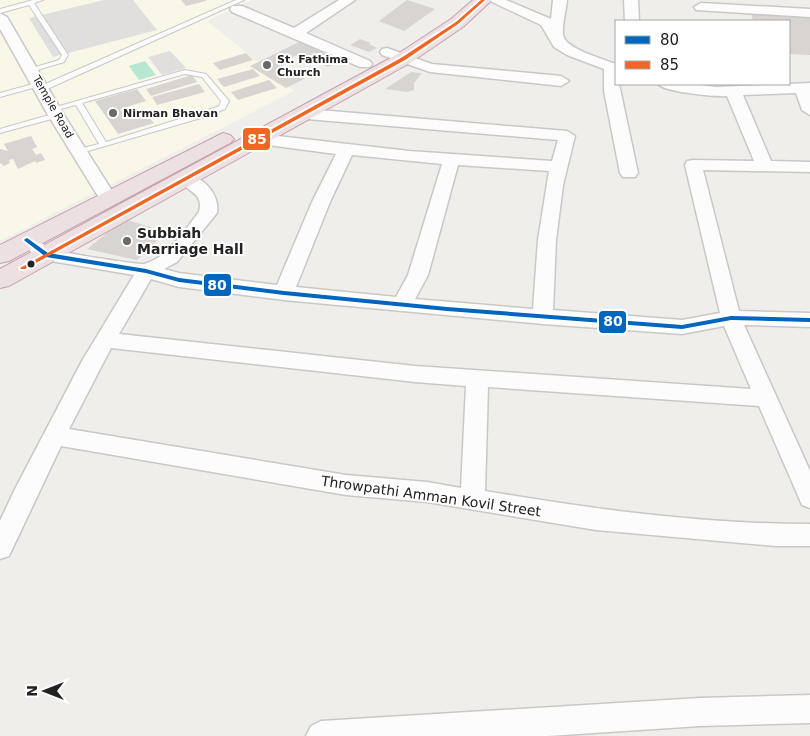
<svg xmlns="http://www.w3.org/2000/svg" width="810" height="736" font-family="'DejaVu Sans',sans-serif">
<style>
.education{fill:#f8f7e8}
.pitch{fill:#b7e6d2}
.parking{fill:#e0dfde}
.building{fill:#d7d4d2}
.lines{fill:none;stroke-linecap:round;stroke-linejoin:round}
.lane-casing{stroke:#c9c8c7;stroke-width:2}
.street-casing{stroke:#c9c8c7;stroke-width:3}
.highway-casing{stroke:#c5a2ac;stroke-width:2}
.lane{fill:#fdfcfc;fill-rule:evenodd}
.street{fill:#fdfcfc;fill-rule:evenodd}
.highway{fill:#ece0e2;fill-rule:evenodd}
.bus-1-casing{stroke:#fff;stroke-width:4}
.bus-2-casing{stroke:#fff;stroke-width:4}
.bus-1{fill:#0065bd;fill-rule:evenodd}
.bus-2{fill:#f26522;fill-rule:evenodd}
.poi-dot{fill:#6a6968;stroke:#fff;stroke-width:2}
.bus-dot{fill:#222;stroke:#fff;stroke-width:2}
.labels{text-anchor:middle;dominant-baseline:central;stroke-width:4;stroke-linejoin:round;paint-order:stroke}
.far-poi-label{font-size:11px;font-weight:bold;fill:#222;stroke:#fff;text-anchor:start}
.far-street-label{font-size:11px;fill:#222;stroke:#fff}
.poi-label{font-size:14px;font-weight:bold;fill:#222;stroke:#fff;text-anchor:start}
.street-label{font-size:14px;fill:#222;stroke:#fff}
.line-badge{stroke:#fff;stroke-width:2}
.badge-label{font-size:14px;text-anchor:middle;font-weight:bold;fill:#fff}
</style>
<rect width="100%" height="100%" fill="#f0eeeb"/>
<!-- education -->
<path class="education" d="M0,0H252L207,21L294,91L0,241Z"/>
<!-- pitch -->
<path class="pitch" d="M145,61L156,75L139,80L129,66Z"/>
<!-- parking -->
<path class="parking" d="M104,0H133L157,30L53,57L29,18Z
M170,51L186,68L162,75L148,57Z"/>
<!-- building -->
<path class="building" d="M181,0H206V1L186,6Z
M407,0L435,9L404,31L379,21Z
M751,14L810,16V55L789,54V21H753Z
M360,39L371,43L369,44L377,48L369,52L350,45Z
M299,42L341,60L328,67L299,54L280,64L306,78L286,88L250,66Z
M246,53L253,60L220,70L213,63Z
M253,69L260,76L224,87L217,79Z
M411,72L422,73L414,83V90L407,92L385,89Z
M192,75L197,82L151,96L146,89Z
M269,80L277,88L238,100L231,92Z
M199,84L205,92L157,105L152,97Z
M137,89L146,101L120,109L125,116L144,111L154,123L118,134L95,101Z
M31,136L37,147L32,149L36,155L41,153L45,160L36,163L35,161L18,169L13,159L9,160L10,163L4,166L0,163V149L8,151L4,144Z
M124,219L166,232L137,260L87,249Z"/>
<g class="lines">
<!-- lane casing -->
<g class="lane-casing">
<path id="lane" d="M33,0H43L34,3L68,55L64,62L31,72L29,71V69L59,60L62,55L29,5L0,13V9Z
M236,0H244L45,90H39L38,88L40,86L0,97V93L40,82H43V85Z
M185,70L206,74L229,101L225,109L211,115L78,154H75V150L99,144L76,105L53,111L49,109ZM185,74L202,77L221,101L219,106L205,111L106,142L82,103Z
M56,113H59V117L0,133V129Z"/>
</g>
<!-- street casing -->
<g class="street-casing">
<path id="street" d="M339,0H355L306,33L370,61L372,64L370,67H360L232,12L230,9L232,6H242L294,28Z
M488,0H506L551,19L553,0H567C566,11 562,24 563,35C565,49 604,59 616,64V84H619L638,173L635,177H623L620,173L604,91V69L567,55L554,47L541,25Z
M624,0H638L639,21H625Z
M701,3L810,9V17L696,10L694,7Z
M0,13L7,17L64,115L116,197L113,201H101L48,115L0,29Z
M387,48L432,64L561,76L569,81L561,86L430,72L382,55L380,52L382,49Z
M810,83V115L802,110L796,93L743,95L771,161L810,162V172L703,170L739,311L810,313V327L744,325L810,471V508L802,505L759,406L488,387L485,491C592,509 701,524 810,524V546H776L596,530L427,502L346,495L61,446L9,556L0,559V521L14,491L82,361L134,275L39,259L18,240L20,236C36,232 40,246 54,250C63,253 139,265 144,264C168,258 185,229 199,212C204,192 188,193 178,179L181,175C199,171 221,194 217,213L177,262L164,269L179,273L277,285L312,202L336,154L260,144L252,139L254,136L260,134L409,151L552,161L558,140L307,119L299,114L307,109L567,131L575,136L563,185L556,240L553,310L682,320L720,313L685,165L687,161L693,160L754,161L727,96C716,97 664,92 658,84H693L716,87ZM352,155L442,164L408,275L396,297L296,287L330,202ZM458,165L549,171L538,240L533,309L415,299L428,275ZM151,279L179,287L284,300L543,324L682,334L724,326L751,389L415,366L119,334ZM111,348L415,382L466,386L461,488L427,482L346,475L69,429Z
M810,695V723L700,726L548,736H306L311,726L321,721L700,698Z"/>
</g>
<!-- highway casing -->
<g class="highway-casing">
<path id="highway" d="M473,0H492L463,27L410,63L9,286L0,288V269L396,55L451,19Z
M223,133L230,135L234,139L230,143L9,261L0,263V245Z"/>
</g>
<!-- lane -->
<use href="#lane" class="lane"/>
<!-- street -->
<use href="#street" class="street"/>
<!-- highway -->
<use href="#highway" class="highway"/>
<!-- bus-1 casing -->
<g class="bus-1-casing">
<path id="bus-1" d="M27,238L48,253L146,269L179,278L284,291L447,307L682,325L731,316L810,318V322L731,320L682,329L447,311L284,295L179,282L146,273L46,257L25,241L24,240L25,239Z"/>
</g>
<!-- bus-2 casing -->
<g class="bus-2-casing">
<path id="bus-2" d="M481,0H485L458,24L405,60L25,269H21L20,268L401,58L456,22Z"/>
</g>
<!-- bus-1 -->
<use href="#bus-1" class="bus-1"/>
<!-- bus-2 -->
<use href="#bus-2" class="bus-2"/>
</g>
<!-- markers -->
<g class="poi-dot">
<circle cx="267" cy="65" r="5"/>
<circle cx="113" cy="113" r="5"/>
<circle cx="127" cy="241" r="5"/>
</g>
<circle class="bus-dot" cx="31" cy="264" r="4.5"/>
<g class="labels">
<!-- far-poi labels -->
<g class="far-poi-label">
<text x="277" y="59">St. Fathima<tspan x="277" dy="13">Church</tspan></text>
<text x="123" y="113">Nirman Bhavan</text>
</g>
<!-- far-street labels -->
<g class="far-street-label">
<text transform="translate(53 107) rotate(60)">Temple Road</text>
</g>
<!-- poi labels -->
<g class="poi-label">
<text x="137" y="233">Subbiah<tspan x="137" dy="16">Marriage Hall</tspan></text>
</g>
<!-- street labels -->
<g class="street-label">
<text transform="translate(431 496) rotate(8)">Throwpathi Amman Kovil Street</text>
</g>
</g>
<g class="line-badge">
<rect x="242" y="127" width="29" height="24" rx="5" fill="#f26522"/>
<rect x="203" y="273" width="29" height="24" rx="5" fill="#0065bd"/>
<rect x="598" y="310" width="29" height="24" rx="5" fill="#0065bd"/>
</g>
<g class="badge-label">
<text x="257" y="144">85</text>
<text x="217" y="290">80</text>
<text x="613" y="326">80</text>
</g>
<!-- legend -->
<rect x="615" y="20" width="175" height="65" fill="#ffffff" stroke="#a7a7a7"/>
<rect x="625" y="36" width="25" height="8" fill="#0065bd" stroke="#a7a7a7"/>
<text x="660" y="45" font-size="15" fill="#222222">80</text>
<rect x="625" y="61" width="25" height="8" fill="#f26522" stroke="#a7a7a7"/>
<text x="660" y="70" font-size="15" fill="#222222">85</text>
<!-- north arrow -->
<g transform="translate(45 691) rotate(270)" stroke="#ffffff" stroke-width="4" paint-order="stroke">
<path d="M0-4L9 19L0 12L-9 19Z" fill="#222222"/>
<text y="-8" font-size="14" font-weight="bold" text-anchor="middle" fill="#222222">N</text>
</g>
</svg>
